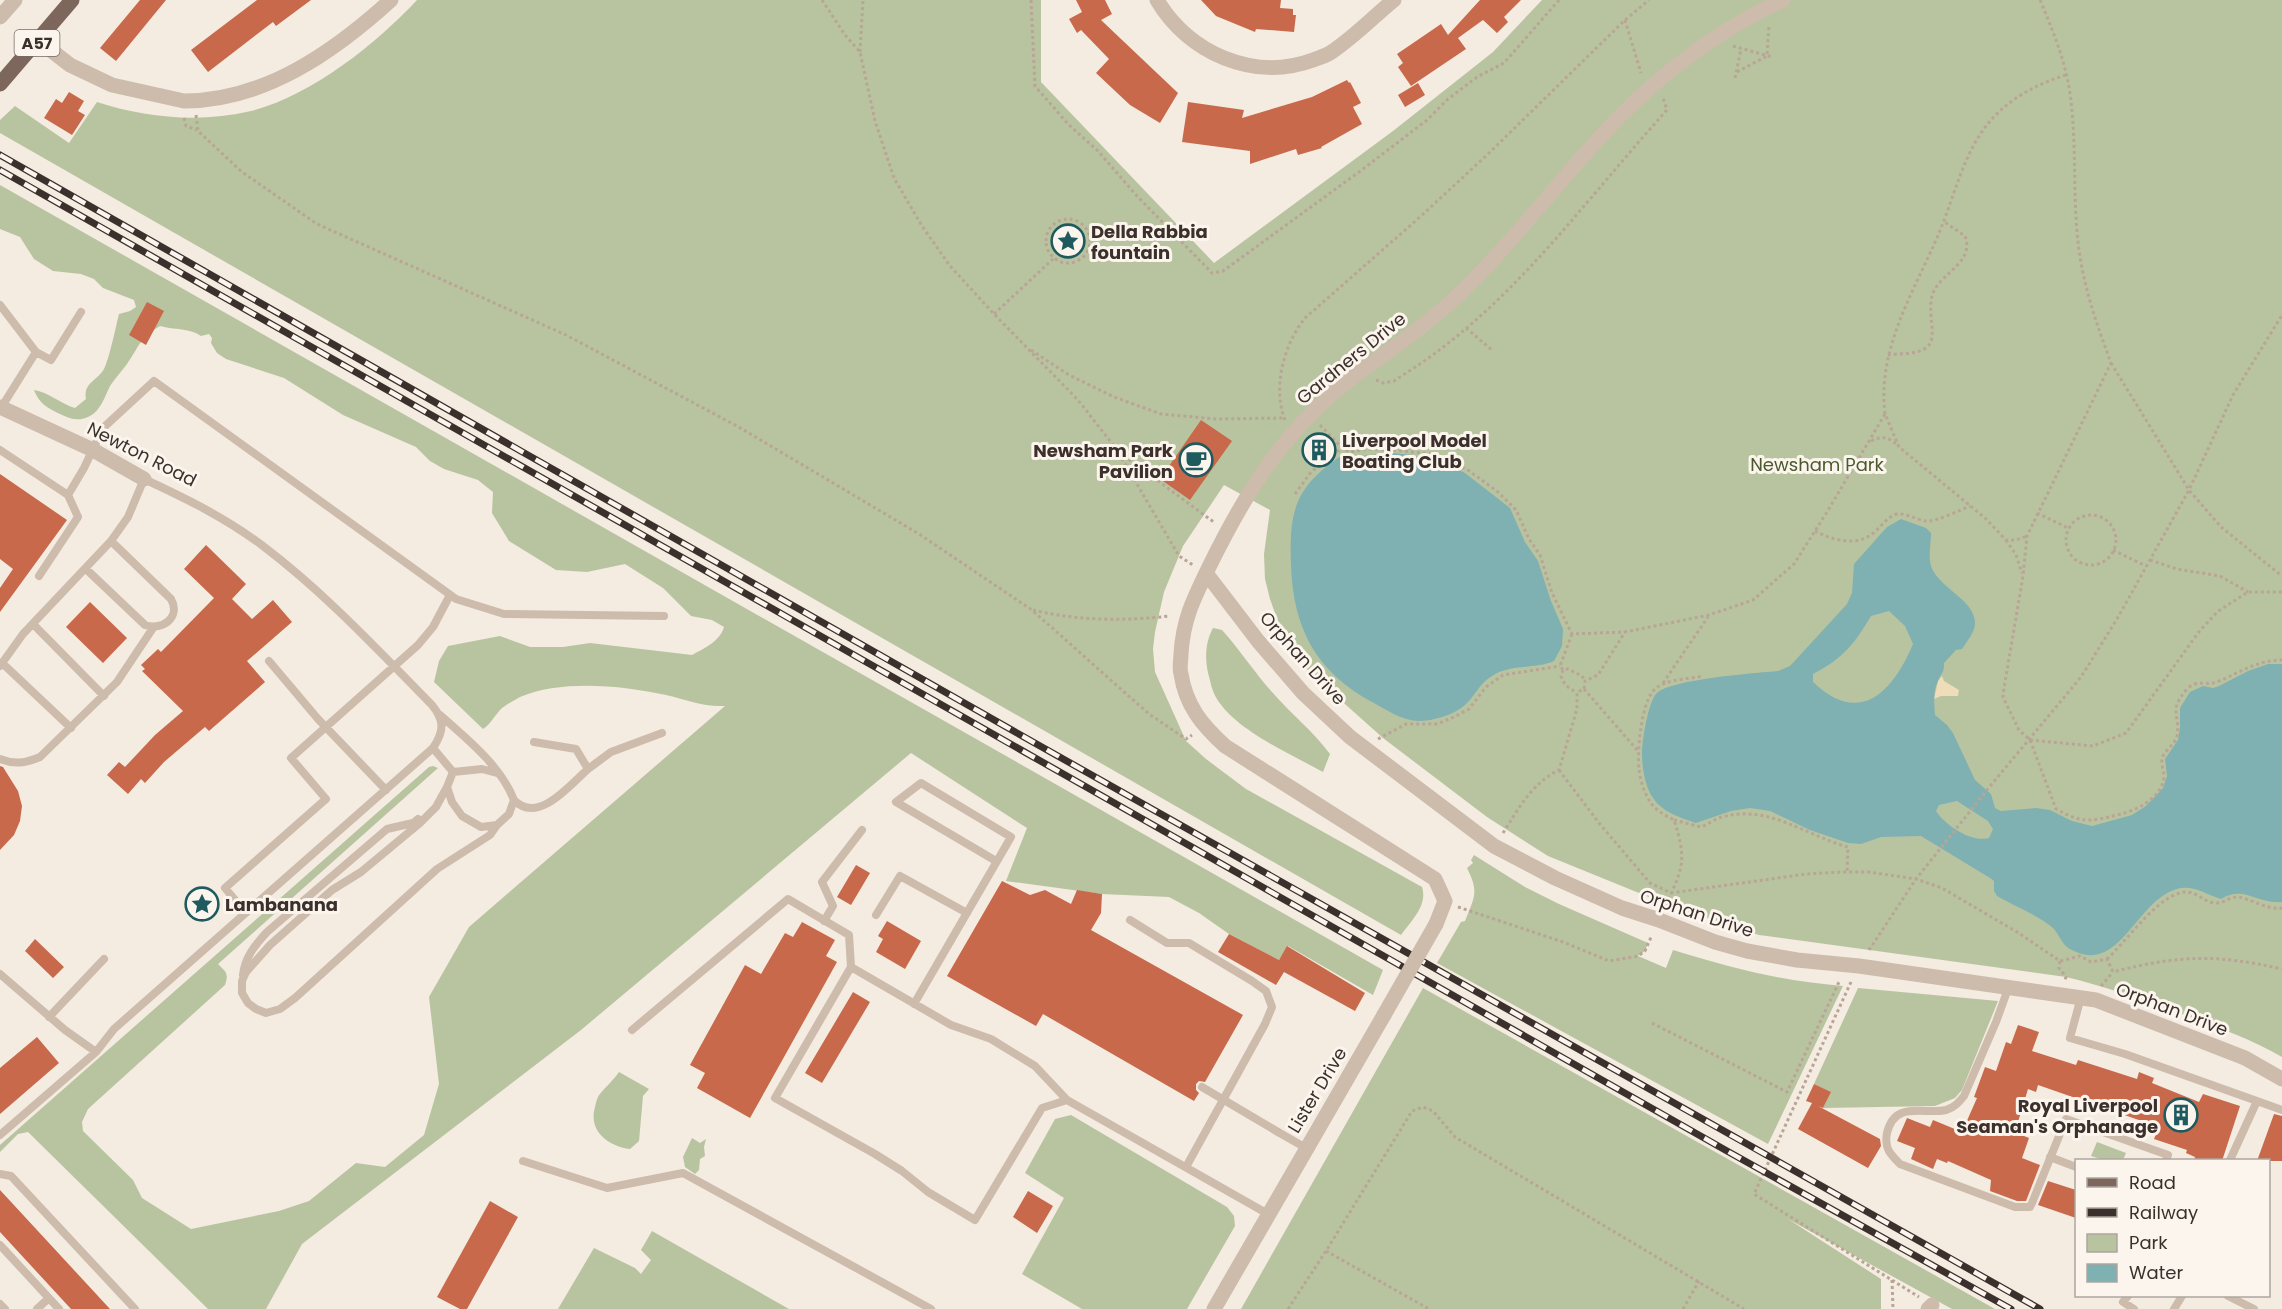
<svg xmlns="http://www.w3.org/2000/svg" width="2282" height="1309" font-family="Poppins,sans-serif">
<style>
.green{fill:#b8c4a0}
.sand{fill:#efdcb8}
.water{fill:#7fb0b2;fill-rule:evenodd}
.building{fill:#c8694b}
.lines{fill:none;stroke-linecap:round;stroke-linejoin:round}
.path{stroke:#b9a596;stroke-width:3;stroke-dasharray:3 3;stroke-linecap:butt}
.lane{stroke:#cdbbac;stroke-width:8}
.street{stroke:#cdbbac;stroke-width:15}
.primary{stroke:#7d675c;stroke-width:15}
.rail-casing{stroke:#3b302b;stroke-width:7}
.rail{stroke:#fbf5ee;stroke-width:4.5;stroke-dasharray:14;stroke-linecap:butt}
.lane-bridge{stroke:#cdbbac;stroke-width:8}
.street-bridge{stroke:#cdbbac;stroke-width:15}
.labels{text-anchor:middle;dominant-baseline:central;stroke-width:6;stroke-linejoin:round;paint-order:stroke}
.shield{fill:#fbf5ee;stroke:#756b66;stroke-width:1.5}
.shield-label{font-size:16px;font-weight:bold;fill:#3b302b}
.poi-label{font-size:18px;font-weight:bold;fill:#3b302b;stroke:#fbf5ee;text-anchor:start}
.street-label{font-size:18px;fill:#3b302b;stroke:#fbf5ee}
.park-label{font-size:18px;fill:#4a5a2e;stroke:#fbf5ee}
</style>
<rect width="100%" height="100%" fill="#f4ebe1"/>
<!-- green -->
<path class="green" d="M417,0H1041V82L1214,263L1393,131L1493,52L1542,0H2282V1057C2249,1038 2212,1025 2176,1012C2139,999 2104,986 2066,977L1759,935L1671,906L1548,856L1487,817L1383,738L1308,671L1280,627L1270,599L1265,579L1264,554L1270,510L1224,485L1183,546L1164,592L1155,632L1153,649L1155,672L1186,741L1206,759L1246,789L1422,887C1428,905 1411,921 1401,935L0,133V120L15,106L69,143L97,102C146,118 200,123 251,111C311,96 376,44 417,0Z
M0,185L1383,970L1373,995L1288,946L1279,960L1229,934L1199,913L1169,897L1102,894L1006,881L1027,828L911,753L581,1030L302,1244L266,1309H208L28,1132L18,1134L0,1152V1145L429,767L433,766L438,768L218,964C226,972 229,973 225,985L88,1109L82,1122L83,1131L133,1180L142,1198L191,1229L279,1211L309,1201L356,1163L385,1167L424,1135L439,1084L429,997L469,927L725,706C702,707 688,700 666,695C624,686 562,679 520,697C515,700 505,705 501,709C494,716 491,724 483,729L434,682L439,661L448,646L500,636L530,647H563L590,643L692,655C705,648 720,641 724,627L712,620L691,616L663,588L625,564L587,572L556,570L509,541L492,513L493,492L478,480L444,469L430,461L416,447L343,415L284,378L226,359L217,353L211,343L212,338L209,334L201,336C191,328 174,330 160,326C139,339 140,345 127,364C122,371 115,378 110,386C105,396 101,410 90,416C79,422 70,419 60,414C47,408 39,403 34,390C48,392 61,404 75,408L86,399C83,383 97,381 104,369C109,360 116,326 119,314L130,311L136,307L134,300L103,288L94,279L81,274L53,271L34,259L20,237L0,229Z
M1213,628L1222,630C1240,650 1254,672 1272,692C1291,714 1313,731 1330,754L1323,772C1291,754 1227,727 1213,691C1211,686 1210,679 1208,673C1205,658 1205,643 1213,628Z
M1474,855L1525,887L1559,904L1648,943L1645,951L1638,956L1666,968L1673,950C1732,968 1780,981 1843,986L1768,1144L1437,963L1461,922L1465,921C1475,896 1479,892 1467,868L1473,863L1471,860Z
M1423,988L1995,1309H1952L1788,1219L1881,1279V1309H1241Z
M1858,988L1998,1001L1962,1090L1955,1098L1935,1106L1823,1108L1830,1092L1814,1084Z
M619,1072L649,1089L643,1096L639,1141L630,1149C608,1146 588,1131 595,1107C596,1103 597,1097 600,1094C606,1086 613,1081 619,1072Z
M1071,1115L1227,1207L1234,1216L1235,1226L1187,1309H1082L1022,1274L1064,1198L1025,1173L1055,1119Z
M692,1138L700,1143L706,1139L704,1147L705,1156L700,1159L699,1170L695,1174L685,1167L683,1157Z
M2097,1142L2126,1153L2123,1160H2104L2091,1156Z
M652,1231L789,1309H558L594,1248L635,1268L641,1274L651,1260L641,1250Z"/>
<!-- sand -->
<path class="sand" d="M1942,676L1944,681L1959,690L1958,696H1941L1934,699L1938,681Z"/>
<!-- water -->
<path class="water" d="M1392,453L1412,455L1446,464L1465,473L1510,508L1525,542L1538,561L1551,601L1563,629L1562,646L1554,661C1533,670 1508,663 1489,678C1479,685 1474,697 1465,705C1454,715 1433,721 1418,721C1401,720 1387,710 1372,702C1316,672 1293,628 1291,565C1289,510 1295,486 1344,454L1349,457Z
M1901,519L1926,528L1931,533C1931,545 1928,555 1931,566C1938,589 1982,602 1974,629C1972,635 1966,643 1962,649L1956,650L1944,663C1944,674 1942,671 1938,681C1933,691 1934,703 1935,715L1947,725L1953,733L1975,780L1991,794L1995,808L2001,811L2036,808L2050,810L2072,821L2092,826L2132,815L2146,806L2163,788L2167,776L2165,759L2178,740L2180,728V708L2190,692L2203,686L2213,688L2219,686L2248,671L2268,664H2282V902C2256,904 2244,885 2221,899C2208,895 2195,886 2181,888C2136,896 2121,978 2070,949C2062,945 2059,934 2053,928C2038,915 2014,906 1997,896L1994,891V881L1990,878L1921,836L1881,837L1861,844L1848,843L1810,830L1770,811L1750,808L1731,811L1696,823C1681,818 1662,812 1653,798C1645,787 1642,767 1642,754C1642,741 1648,701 1657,693C1672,679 1756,673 1778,671L1790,666L1847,604L1852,593L1854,564L1887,527ZM1889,611L1905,626L1913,644C1893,692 1860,727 1813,682V674C1844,658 1854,644 1871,616ZM1957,801L1988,821L1993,829L1989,838C1971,843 1945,825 1936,811L1939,805Z"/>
<!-- building -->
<path class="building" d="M140,0H166L116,61L100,48Z
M257,0H311L276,26L273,22L208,72L191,50Z
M1076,0H1105L1112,14L1101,20L1178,93L1160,123L1130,105L1096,73L1109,59L1081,30L1077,33L1069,19L1082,12Z
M1201,0H1281L1280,8L1293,9V15H1296L1294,32L1256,29L1255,32L1216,16Z
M1480,0H1521L1504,17L1508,22L1497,33L1483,20L1458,38L1466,49L1411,86L1398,67L1403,63L1397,54L1441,24L1448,35Z
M1347,80L1349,83L1350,82L1361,103L1353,107L1362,124L1321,147L1322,148L1298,155L1296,149L1250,164V151L1182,142L1188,102L1244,110L1242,118L1312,97Z
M1418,83L1425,95L1405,107L1398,95Z
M69,92L84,101L78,111L85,115L72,135L44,118L56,99L62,103Z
M147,302L164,311L146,345L129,335Z
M1201,420L1232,441L1190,500L1160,479Z
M0,474L67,520L0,612V588L13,569L0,559Z
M206,545L246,584L232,599L252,619L273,600L292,622L247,661L265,682L209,731L205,727L164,762L145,783L141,779L128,794L107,775L119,762L125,767L155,735L183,711L142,671L145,669L141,665L158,649L161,652L214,598L184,569Z
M90,602L127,638L103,663L66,627Z
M0,766L3,767L18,791L22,806L20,821L14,835L0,850Z
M856,865L870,873L851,905L837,897Z
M1002,881L1030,895L1045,890L1071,904L1077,890L1102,894L1101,913L1091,930L1243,1015L1205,1082L1199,1081L1196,1084V1090L1199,1093L1194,1101L1043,1014L1036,1026L947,976Z
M887,921L921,941L905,969L876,952L883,939L878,936Z
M802,922L835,940L826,956L837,962L750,1118L697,1088L705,1073L690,1065L745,965L761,974L785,933L793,937Z
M1229,934L1279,960L1287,946L1365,993L1355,1011L1284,972L1276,985L1218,952Z
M35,939L64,967L53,978L25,951Z
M853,992L870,1002L822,1083L805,1073Z
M2018,1025L2039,1032L2032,1051L2076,1065L2078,1060L2137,1079L2139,1072L2154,1078L2152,1083L2199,1102L2203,1094L2240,1106L2222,1161H2194L2195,1157L2186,1153L2187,1150L2154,1139L2159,1127L2038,1085L2036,1092L2028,1089L2018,1122L2027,1125L2024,1136L2029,1138L2022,1158L2040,1165L2026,1201H2017L1990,1191L1991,1180L1948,1161L1947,1163L1937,1159L1933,1169L1911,1159L1915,1148L1897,1141L1907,1118L1930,1127L1933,1120L1962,1132L1977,1098L1974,1097L1985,1067L1996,1071L2006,1042L2011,1044Z
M37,1037L59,1063L0,1114V1068Z
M1814,1084L1831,1092L1823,1108L1818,1106L1880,1139L1881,1146L1868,1168L1798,1129L1812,1103L1806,1101Z
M2274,1114L2282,1116V1161H2257Z
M2048,1181L2076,1190V1218L2038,1205Z
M0,1190L110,1309H71L0,1232Z
M1028,1191L1053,1206L1037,1233L1013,1217Z
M490,1201L518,1217L467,1309H460L437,1297Z"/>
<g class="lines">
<!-- path -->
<path class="path" d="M822,0L845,35L860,52L875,121L894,178L922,226L950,266L994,314L1078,400L1117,450L1179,556L1193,565
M1031,0L1035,86L1068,124L1098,151L1137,196L1212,273L1223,271L1359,172L1427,120L1448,99L1477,77L1504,63L1559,0
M2040,0C2054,33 2067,65 2071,101C2077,153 2072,206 2080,257C2086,294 2098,328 2111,363L2027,536L2023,576L2004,688L2003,697L2019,730L2030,740L2056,809C2081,823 2090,822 2117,815C2135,811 2162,799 2164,777C2164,771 2161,765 2162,759C2164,750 2175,745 2177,736C2181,715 2167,712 2187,689C2197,679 2206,686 2217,682C2239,673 2257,660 2282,660
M1625,20L1641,73
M1733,46L1772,57
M860,52L863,0
M1737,72L1767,56L1769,26
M1735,78L1741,49
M196,115L198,131L242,172L317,224L566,335L737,426L919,534L1032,610L1149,714L1186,739L1192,735
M184,118L186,126L197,130
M1046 241a22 22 0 1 1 44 0a22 22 0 1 1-44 0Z
M994,314L1054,258
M1466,328L1492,350
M1031,350L1069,375L1114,397L1161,414L1216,419L1283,418
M1888,355C1900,353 1919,355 1928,346C1938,337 1926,310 1933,293C1941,273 1975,262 1965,236L1943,221
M2111,363L2189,490L2221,527L2282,576
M1376,380L1383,383L1394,381C1412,369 1430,358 1447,344C1531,279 1595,189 1667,110L1663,98
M1885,414C1877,348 1914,292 1939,233C1953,200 1961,163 1981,133C2001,103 2033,85 2066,75
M1285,420C1272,388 1284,344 1305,318L1420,217L1487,155L1625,20L1649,0
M1320,425L1342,448L1350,452L1368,449L1392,450L1432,454L1468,470L1498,492L1516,510L1529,539L1540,555L1552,593L1572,634L1625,632
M1871,441C1882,436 1887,436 1897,445
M1119,452L1215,523
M1295,494L1311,472L1342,448
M2037,513L2068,528
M2066 540a25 25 0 1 1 50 0a25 25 0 1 1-50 0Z
M1815,531C1829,539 1854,546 1869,536C1878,531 1884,520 1894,515C1904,511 1916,520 1926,521C1936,522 1960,510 1970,506
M2006,540L2016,555L2022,573
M2113,550L2146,566
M2150,560L2177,569L2220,576L2248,592
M1033,610C1078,621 1125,621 1170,616
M1572,634L1560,666L1563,670L1568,669L1582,676L1585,681
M1563,670L1561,676C1564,684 1568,689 1577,692
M1663,683L1708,617
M1584,689L1638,751
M1378,739L1406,724H1437L1454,717L1469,709L1486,687L1503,675L1560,666
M2030,740L2093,746L2126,733L2198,633L2217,612L2248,592H2282
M1559,770L1599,823L1650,883L1671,893L1806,874L1841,872H1869L1916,879L1942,888L2017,932L2060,961L2080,956L2091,962L2107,959L2113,972C2179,955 2215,954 2282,969
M1674,820L1701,827C1708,824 1715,819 1722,817C1768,804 1805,835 1848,847L1847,872
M1503,833C1519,808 1532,783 1559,770L1577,709V692L1584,689L1585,681L1598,675L1625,632L1709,615L1753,600L1794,564L1827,512L1885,414L1899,447L1985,518L2006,540H2016L2027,536
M1666,905C1683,868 1687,859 1674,820C1665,815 1654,810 1649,800C1644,792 1640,779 1639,769C1637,751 1641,702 1655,689C1666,679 1689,679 1703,676
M1458,907L1563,942L1609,961L1638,956L1645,951L1652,935
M1869,950L1916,879L1991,785L2081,677L2117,619L2189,490L2233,395L2282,315
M2107,959C2125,943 2160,892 2186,892C2197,892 2205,903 2216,903C2224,903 2229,897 2238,897C2252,899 2266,910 2282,908
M2060,961L2059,968L2066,977L2065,980
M1851,982L1754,1194L1919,1297
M2101,986L2113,972
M1652,1023L1787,1092L1839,982
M1326,1251L1429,1309
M1892,1280L1893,1309
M1288,1309L1326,1251L1412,1111L1423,1107L1433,1111L1455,1137L1744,1309
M1683,1309L1699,1281"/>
<!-- lane -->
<path class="lane" d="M0,305L36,352L1,408
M36,352L51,360L81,312
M0,450L68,495L84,468L103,428L154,381L456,599L504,614L664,616
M86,569L145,625C163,631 181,617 171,599L111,541
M39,576L78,517L68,495
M33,624L104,696
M269,661L318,719L386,790
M2,663L71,728
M0,666L23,634L111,541L128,517L144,479C185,498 226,518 263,546C325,593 378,650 432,705C445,721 444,731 433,748L114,1029L96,1052L0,1135
M433,748L453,772L447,787L452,802L462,816L481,827L497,825L509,814L514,800C501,766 467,739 440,715
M0,759C15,765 26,763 40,757L117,682L153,628
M588,769L611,752L662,733
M453,772L482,769L497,773
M447,787L436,807L420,823L361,872L332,890L270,945L246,972L242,981V993L248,1003L256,1009L266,1013L280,1009L295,998L437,869L490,835L497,825
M514,800C538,825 570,785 588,769L576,749L534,742
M246,913L225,888L326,799L291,758L418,645L433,627L450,595
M876,915L900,876L967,913
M1130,920L1167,943H1189L1252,981L1266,991L1272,1007L1265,1024L1186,1167
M824,921L833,906L822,882L862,830
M851,967L951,1025L991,1039L1035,1066L1067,1100L1268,1214
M0,974L65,1030L96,1052
M243,975C245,957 255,945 267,932L387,829L413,823L418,819
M2009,986L1996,1022L1964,1096C1959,1102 1954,1108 1946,1110C1923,1115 1895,1100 1887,1133C1884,1148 1890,1154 1900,1164L2015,1207H2030L2032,1203L2066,1119L2168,1155L2166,1160
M2081,997L2070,1038L2125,1054L2257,1101L2230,1160
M914,1004L1011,837L921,783L896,802L996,861
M49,1017L104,959
M632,1030L788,899L849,935L851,967L775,1098L875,1154L902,1171L928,1192L975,1220L1042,1108L1067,1100
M2257,1101L2282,1110
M1278,1132L1306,1148
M2050,1157L2076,1167
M523,1161L607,1188L683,1173L931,1309
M0,1174L11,1176L135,1309
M0,1245L59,1309
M2128,1296L2123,1302L2134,1309
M2228,1296L2254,1309
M0,1304L5,1309
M37,1309L49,1298
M2174,1309L2182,1296"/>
<!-- street -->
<path class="street" d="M1157,0C1188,53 1254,82 1313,60C1318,58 1325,56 1330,53C1353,38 1373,17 1394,0
M0,17L15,0
M39,41L70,65L112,85L184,101C264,101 334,52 391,0
M0,407L93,450L144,479
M1206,573L1258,641L1303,693L1350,737L1494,846L1555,878L1622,908L1659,920L1715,942L1747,951L1797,960L1859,966L2096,1000L2245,1058L2282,1079
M1436,924L1445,901L1435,879L1225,746C1202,725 1186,706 1181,674C1179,668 1181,660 1181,654C1183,619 1194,598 1209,567C1242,500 1275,444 1332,394C1371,361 1416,335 1453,300C1514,243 1563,174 1621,115C1668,68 1723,28 1783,0
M1214,1309L1384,1015
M1928,1309L1932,1305"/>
<!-- primary -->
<path class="primary" d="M0,84L72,0"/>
<!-- rail casing -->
<g class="rail-casing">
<path id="rail" d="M0,155L1017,733L2040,1309
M0,170L1727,1151L2011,1309"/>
</g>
<!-- rail -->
<use href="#rail" class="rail"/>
<!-- lane-bridge -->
<path class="lane-bridge" d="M1202,1087L1278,1132"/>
<!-- street-bridge -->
<path class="street-bridge" d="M1384,1015L1436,924"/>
</g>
<!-- icons -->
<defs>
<g id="sight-ring" transform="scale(1.725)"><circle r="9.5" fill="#fbf5ee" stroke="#1f5a5e" stroke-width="1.5"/><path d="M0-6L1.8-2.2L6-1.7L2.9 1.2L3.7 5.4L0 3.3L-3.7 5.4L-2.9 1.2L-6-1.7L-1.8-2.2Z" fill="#1f5a5e"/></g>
<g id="building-ring" transform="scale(1.725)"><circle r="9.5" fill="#fbf5ee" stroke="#1f5a5e" stroke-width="1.5"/><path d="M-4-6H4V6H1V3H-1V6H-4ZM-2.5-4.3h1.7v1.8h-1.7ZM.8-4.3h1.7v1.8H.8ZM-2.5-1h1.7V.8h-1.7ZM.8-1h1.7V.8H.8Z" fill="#1f5a5e"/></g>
<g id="cafe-ring" transform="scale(1.725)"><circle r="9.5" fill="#fbf5ee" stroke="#1f5a5e" stroke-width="1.5"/><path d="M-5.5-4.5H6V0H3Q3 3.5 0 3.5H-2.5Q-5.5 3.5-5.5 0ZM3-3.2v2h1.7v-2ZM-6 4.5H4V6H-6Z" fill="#1f5a5e"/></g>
</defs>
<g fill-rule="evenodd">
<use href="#sight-ring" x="1068" y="241"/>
<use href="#building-ring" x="1319" y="450"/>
<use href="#cafe-ring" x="1196" y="460"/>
<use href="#sight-ring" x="202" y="904"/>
<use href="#building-ring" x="2181" y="1115"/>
</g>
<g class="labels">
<!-- shield labels -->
<rect class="shield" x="14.5" y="30" width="45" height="26" rx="4.5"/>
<g class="shield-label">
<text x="37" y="43">A57</text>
</g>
<!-- poi labels -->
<g class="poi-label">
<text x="1091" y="231">Della Rabbia<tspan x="1091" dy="21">fountain</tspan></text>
<text x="1342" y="440">Liverpool Model<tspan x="1342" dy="21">Boating Club</tspan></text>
<text x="1173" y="450" text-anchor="end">Newsham Park<tspan x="1173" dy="21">Pavilion</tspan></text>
<text x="225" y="904">Lambanana</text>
<text x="2158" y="1105" text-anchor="end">Royal Liverpool<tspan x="2158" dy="21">Seaman's Orphanage</tspan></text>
</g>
<!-- street labels -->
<g class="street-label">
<text transform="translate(1351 358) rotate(-39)">Gardners Drive</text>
<text transform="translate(142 454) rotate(27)">Newton Road</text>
<text transform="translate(1303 658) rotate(48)">Orphan Drive</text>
<text transform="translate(1697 913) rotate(18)">Orphan Drive</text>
<text transform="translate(2172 1009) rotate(21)">Orphan Drive</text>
<text transform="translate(1317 1090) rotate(-59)">Lister Drive</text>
</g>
<!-- park labels -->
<g class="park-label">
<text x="1817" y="464">Newsham Park</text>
</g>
</g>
<!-- legend -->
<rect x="2075" y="1159" width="195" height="138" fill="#fbf5ee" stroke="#aea6a0" stroke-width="1.5"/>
<rect x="2087" y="1178" width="30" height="9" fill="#7d675c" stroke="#aea6a0" stroke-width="1.5"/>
<text x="2129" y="1189" font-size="18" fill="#3b302b">Road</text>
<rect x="2087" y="1208" width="30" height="9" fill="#3b302b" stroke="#aea6a0" stroke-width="1.5"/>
<text x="2129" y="1219" font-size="18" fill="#3b302b">Railway</text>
<rect x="2087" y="1234" width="30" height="18" fill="#b8c4a0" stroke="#aea6a0" stroke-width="1.5"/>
<text x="2129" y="1249" font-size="18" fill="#3b302b">Park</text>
<rect x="2087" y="1264" width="30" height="18" fill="#7fb0b2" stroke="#aea6a0" stroke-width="1.5"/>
<text x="2129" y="1279" font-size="18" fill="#3b302b">Water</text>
</svg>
